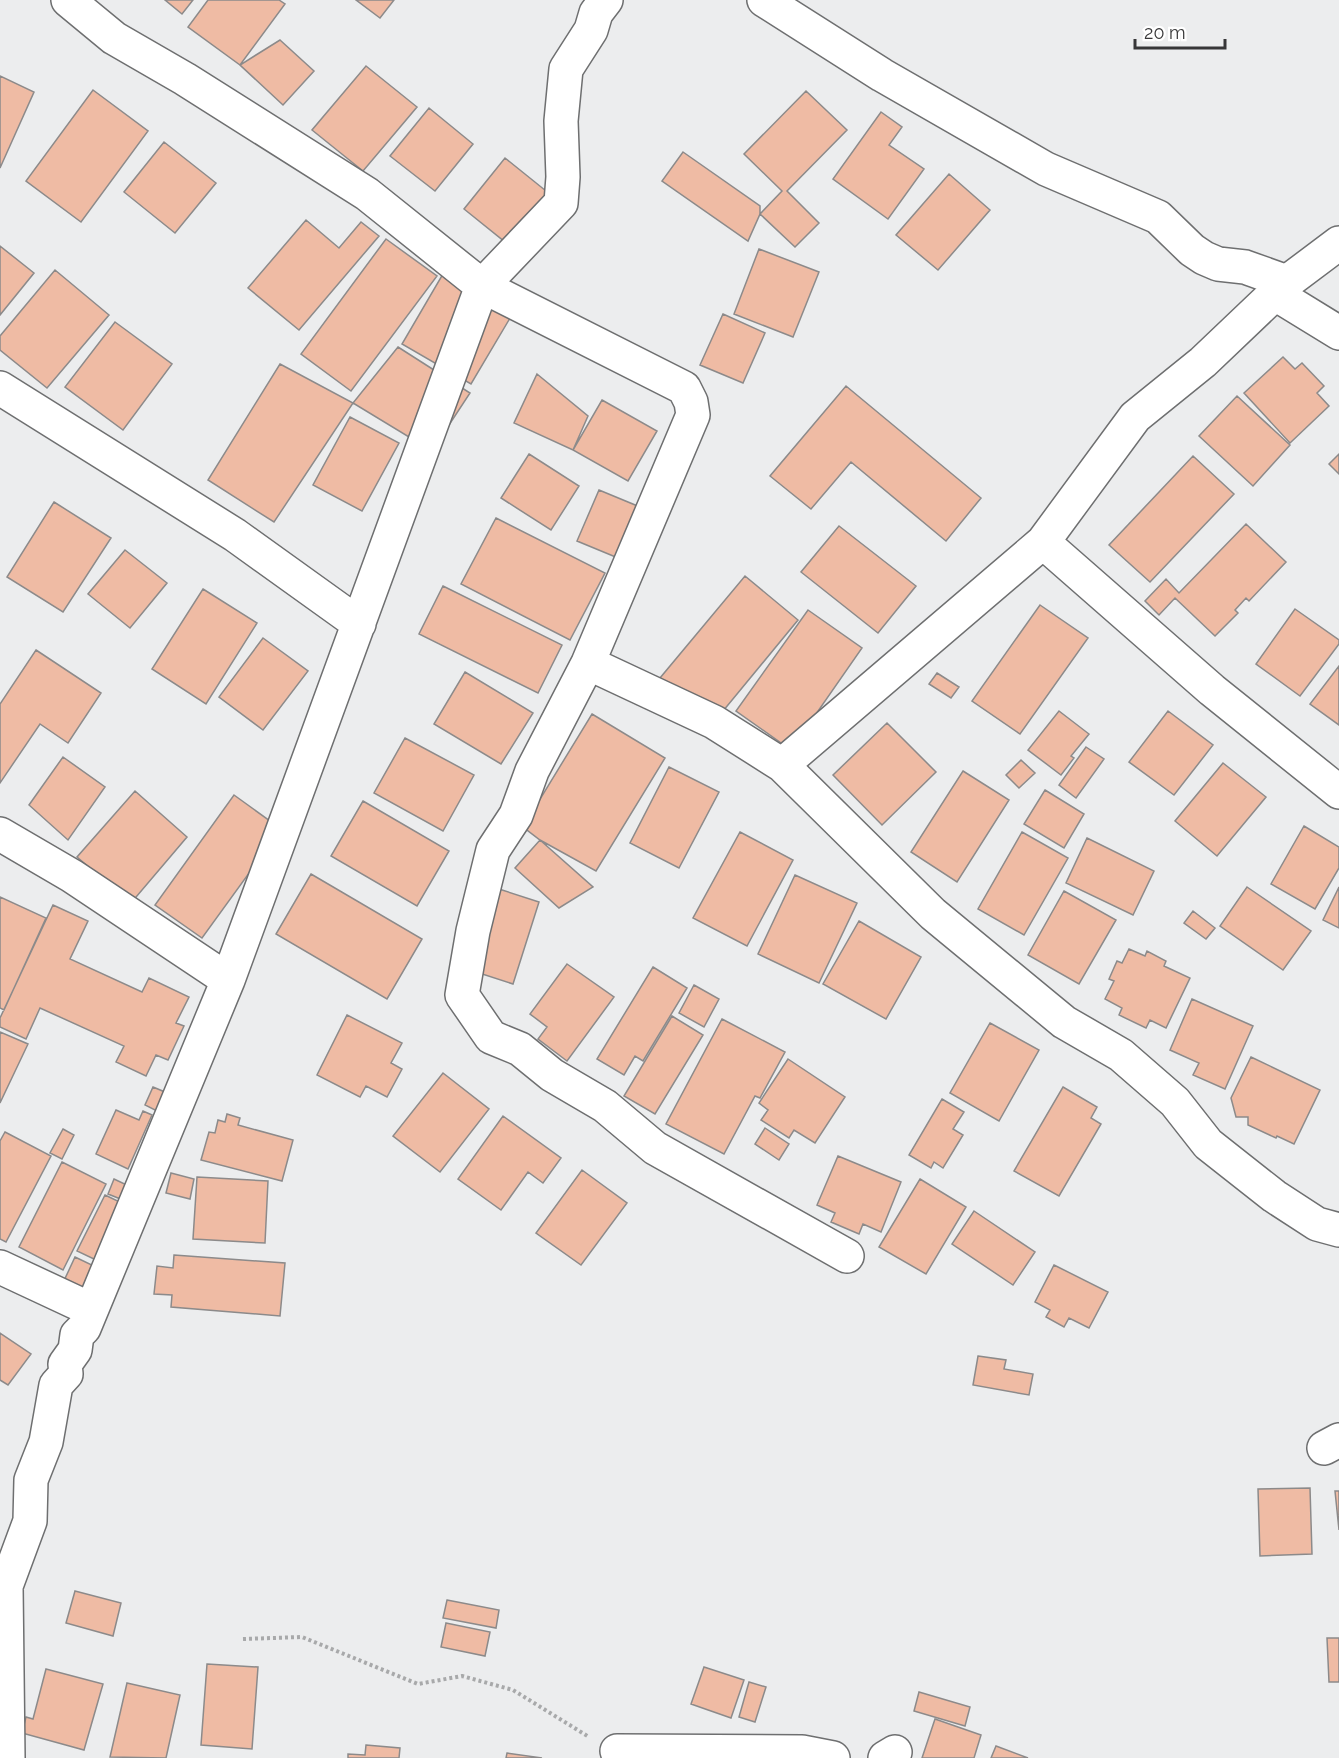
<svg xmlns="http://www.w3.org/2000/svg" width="1339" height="1758" font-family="Raleway,sans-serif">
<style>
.building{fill:#efbba4;stroke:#8c8a8a;stroke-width:1.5}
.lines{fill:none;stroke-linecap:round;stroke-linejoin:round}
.street-casing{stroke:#6e6f70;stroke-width:36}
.path{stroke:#a8a9aa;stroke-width:4;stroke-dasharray:3 3;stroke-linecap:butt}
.street{stroke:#fff;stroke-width:33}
</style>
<rect width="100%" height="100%" fill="#ecedee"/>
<!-- building -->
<path class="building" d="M165,0H193L182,14Z
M208,0H279L285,4L240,65L188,27Z
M356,0H394L380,18Z
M280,40L314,71L283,105L240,65Z
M366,66L417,107L363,171L312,130Z
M0,76L34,92L0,168Z
M93,90L148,131L81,222L26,181Z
M806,91L847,130L787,191L819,223L795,247L760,214L782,191L744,154Z
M429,108L473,144L435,191L390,156Z
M881,112L902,127L889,145L924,169L888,219L833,179Z
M164,142L216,183L175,233L124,192Z
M683,152L760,206V214L748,241L662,181Z
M505,158L561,203L520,254L464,209Z
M949,174L990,210L938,270L896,235Z
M306,220L339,248L361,222L379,236L299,330L248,288Z
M386,239L437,276L351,391L301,354Z
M0,246L34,273L0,315Z
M759,249L819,272L793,337L734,314Z
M447,267L516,308L471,384L402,344Z
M55,270L109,315L47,388L0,350V336Z
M723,314L765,333L743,383L700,365Z
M115,322L172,364L123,430L65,387Z
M398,347L470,393L432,451L353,403Z
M1283,357L1295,369L1302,363L1324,386L1317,393L1329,406L1290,443L1244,393Z
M280,364L353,403L274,522L208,480Z
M537,374L588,416L573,450L514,423Z
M846,386L981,498L946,541L851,462L811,509L770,476Z
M1237,396L1290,445L1253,486L1199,436Z
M602,400L657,431L628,481L573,450Z
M350,417L399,443L362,511L313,485Z
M529,454L579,486L551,530L501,498Z
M1339,454V474L1329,464Z
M1193,456L1234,494L1150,582L1109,545Z
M599,490L640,507L618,558L577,541Z
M54,502L111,538L63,612L7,577Z
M496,518L605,573L570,640L461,584Z
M1246,524L1286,562L1249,601L1246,598L1235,610L1238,613L1215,636L1175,598L1159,615L1145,601L1166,579L1179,593Z
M839,526L916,586L878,633L801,572Z
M125,550L167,583L130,628L88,594Z
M745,576L798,620L714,722L660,678Z
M443,586L562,645L538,693L419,634Z
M203,589L257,623L206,704L152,669Z
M1040,605L1088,638L1020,734L972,701Z
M1295,609L1339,640V644L1300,696L1256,664Z
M808,610L862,648L791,750L736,711Z
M263,638L308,671L263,730L219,697Z
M36,650L101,693L68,743L40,724L0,783V704Z
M1339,666V725L1310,704Z
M465,672L533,713L501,764L434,724Z
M937,673L959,687L951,698L929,684Z
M1059,711L1089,734L1071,756L1074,758L1061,775L1028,750Z
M1168,711L1213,745L1174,795L1129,762Z
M592,714L665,758L596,871L540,840L523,827Z
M887,723L936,772L882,825L833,775Z
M405,738L474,775L443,831L374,793Z
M1086,747L1104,759L1076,798L1059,785Z
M63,757L105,787L68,840L29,805Z
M1021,760L1035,773L1019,788L1006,775Z
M1223,763L1266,797L1217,856L1175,821Z
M669,767L719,792L679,868L630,843Z
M963,771L1009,800L957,882L911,852Z
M1045,790L1084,814L1064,848L1024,824Z
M135,791L187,837L131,903L77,857Z
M234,795L281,829L202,938L155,905Z
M363,801L449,851L417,906L331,856Z
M1304,826L1339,847V868L1315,909L1271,884Z
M740,832L793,860L747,946L693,918Z
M1022,832L1068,858L1024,935L978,909Z
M1087,838L1154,871L1133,915L1066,883Z
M540,840L593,887L559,908L515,868Z
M311,874L422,939L387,999L276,934Z
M795,875L857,903L819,983L758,954Z
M1247,887L1311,931L1283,970L1220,926Z
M1339,887V928L1323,920Z
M499,889L539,902L513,984L473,971Z
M1064,891L1116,920L1079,984L1028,955Z
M0,897L46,918L4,1010L0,1008Z
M53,905L88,921L70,959L142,992L149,978L189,997L176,1023L184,1026L168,1060L156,1055L146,1076L116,1062L124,1046L40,1008L26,1039L0,1027V1018Z
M1193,911L1215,928L1206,939L1184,923Z
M859,921L921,957L886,1019L823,984Z
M1129,949L1145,956L1147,951L1166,961L1164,966L1190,978L1166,1028L1150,1020L1146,1028L1119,1015L1122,1008L1105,999L1114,981L1109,979L1117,961L1122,963Z
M567,964L614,997L567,1061L538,1039L547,1027L530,1014Z
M653,967L687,988L643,1061L635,1056L624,1075L597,1059Z
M694,985L719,999L704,1027L679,1013Z
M1192,999L1253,1026L1225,1089L1193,1075L1199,1063L1170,1050Z
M347,1015L402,1043L391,1063L402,1069L387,1097L366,1086L360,1097L317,1075Z
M672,1016L703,1035L655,1114L624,1096Z
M722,1019L785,1052L760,1098L755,1096L724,1154L666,1124Z
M990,1023L1039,1050L999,1121L950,1093Z
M0,1032L28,1044L0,1103Z
M1251,1057L1320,1090L1294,1144L1277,1136L1276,1138L1248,1125V1117H1236L1231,1098Z
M788,1059L845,1097L815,1143L794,1130L789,1138L761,1120L768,1110L759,1103Z
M443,1073L489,1109L440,1172L393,1136Z
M153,1087L165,1092L157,1111L145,1105Z
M1063,1087L1097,1107L1091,1118L1101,1124L1059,1196L1014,1171Z
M942,1099L964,1112L953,1129L963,1135L943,1168L934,1162L931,1168L909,1155Z
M116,1110L139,1120L143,1111L152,1115L128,1169L96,1154Z
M227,1114L240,1118L238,1125L293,1140L282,1181L201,1160L209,1132L215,1133L218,1120L225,1122Z
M503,1116L561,1158L543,1183L528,1172L501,1210L458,1179Z
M765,1128L789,1144L779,1160L755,1144Z
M63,1129L74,1135L62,1159L50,1153Z
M5,1132L51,1156L6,1242L0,1239V1141Z
M838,1156L901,1182L881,1232L863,1224L859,1234L831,1222L835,1213L817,1205Z
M62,1162L106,1184L63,1270L19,1247Z
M582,1170L627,1203L581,1265L536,1233Z
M171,1173L194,1179L190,1199L166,1193Z
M197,1177L268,1181L265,1243L193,1239Z
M114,1179L129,1186L123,1200L108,1194Z
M920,1179L966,1207L926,1274L879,1247Z
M105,1195L124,1204L96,1260L77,1251Z
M974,1211L1035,1252L1013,1285L952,1244Z
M174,1255L285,1263L280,1316L171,1307L172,1295L154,1294L157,1266L173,1268Z
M75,1257L94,1266L82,1294L62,1285Z
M1054,1265L1108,1292L1089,1328L1069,1318L1064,1327L1046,1317L1050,1310L1035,1302Z
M0,1333L31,1354L8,1385L0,1380Z
M978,1356L1006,1360L1004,1369L1033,1374L1029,1395L973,1385Z
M1310,1488L1312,1554L1260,1556L1258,1489Z
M1335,1491H1339V1530Z
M75,1591L121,1603L113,1636L66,1623Z
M447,1600L499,1610L496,1628L443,1618Z
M446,1623L490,1632L485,1656L441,1647Z
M1327,1638H1339V1682H1329Z
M207,1664L258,1667L252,1749L201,1745Z
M704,1667L744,1680L731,1718L691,1704Z
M46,1669L103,1684L84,1750L22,1733L26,1717L33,1719Z
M749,1682L766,1687L755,1722L739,1717Z
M127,1683L180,1695L166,1758L110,1757Z
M919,1692L970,1707L965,1726L914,1711Z
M935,1719L981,1735L974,1758H922Z
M366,1745L400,1748L399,1758H348V1754L365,1755Z
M996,1746L1028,1758H991Z
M507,1753L542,1758H506Z"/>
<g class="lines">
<!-- street casing -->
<g class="street-casing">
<path id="street" d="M68,0L114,38L185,79L367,194L482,286L684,388L691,402L693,415L588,663L532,771L516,815L493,850L473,931L462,995L491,1037L520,1049L552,1075L605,1106L655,1148L847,1256
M764,0L882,75L1046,169L1158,217L1192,250L1204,258L1218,264L1245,267L1287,282
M1274,293L1339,333
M0,388L235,535L359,624
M1043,542L1212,690L1339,792
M588,663L714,722L782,765L933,914L1064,1022L1121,1055L1175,1102L1208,1144L1274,1196L1317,1224L1339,1230
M782,765L1043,542L1135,417L1203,362L1287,282L1339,243
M0,834L72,876L228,980
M0,1267L90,1309
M1324,1448L1339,1440
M617,1751L802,1752L833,1758
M8,1758L6,1586L30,1521L31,1480L46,1442L56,1385L66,1374L65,1364L75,1350L77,1335L84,1328L228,980L482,286L561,203L563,177L561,121L566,69L591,30L596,13L606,0
M885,1758L895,1752"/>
</g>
<!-- path -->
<path class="path" d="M243,1639L302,1637L418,1684L462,1676L513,1690L589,1737"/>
<!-- street -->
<use href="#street" class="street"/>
</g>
<!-- scale -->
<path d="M1135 39v9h90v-9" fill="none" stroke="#373738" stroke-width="3"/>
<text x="1144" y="39" font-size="18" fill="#373738" stroke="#ffffff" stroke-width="4.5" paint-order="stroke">20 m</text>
</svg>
